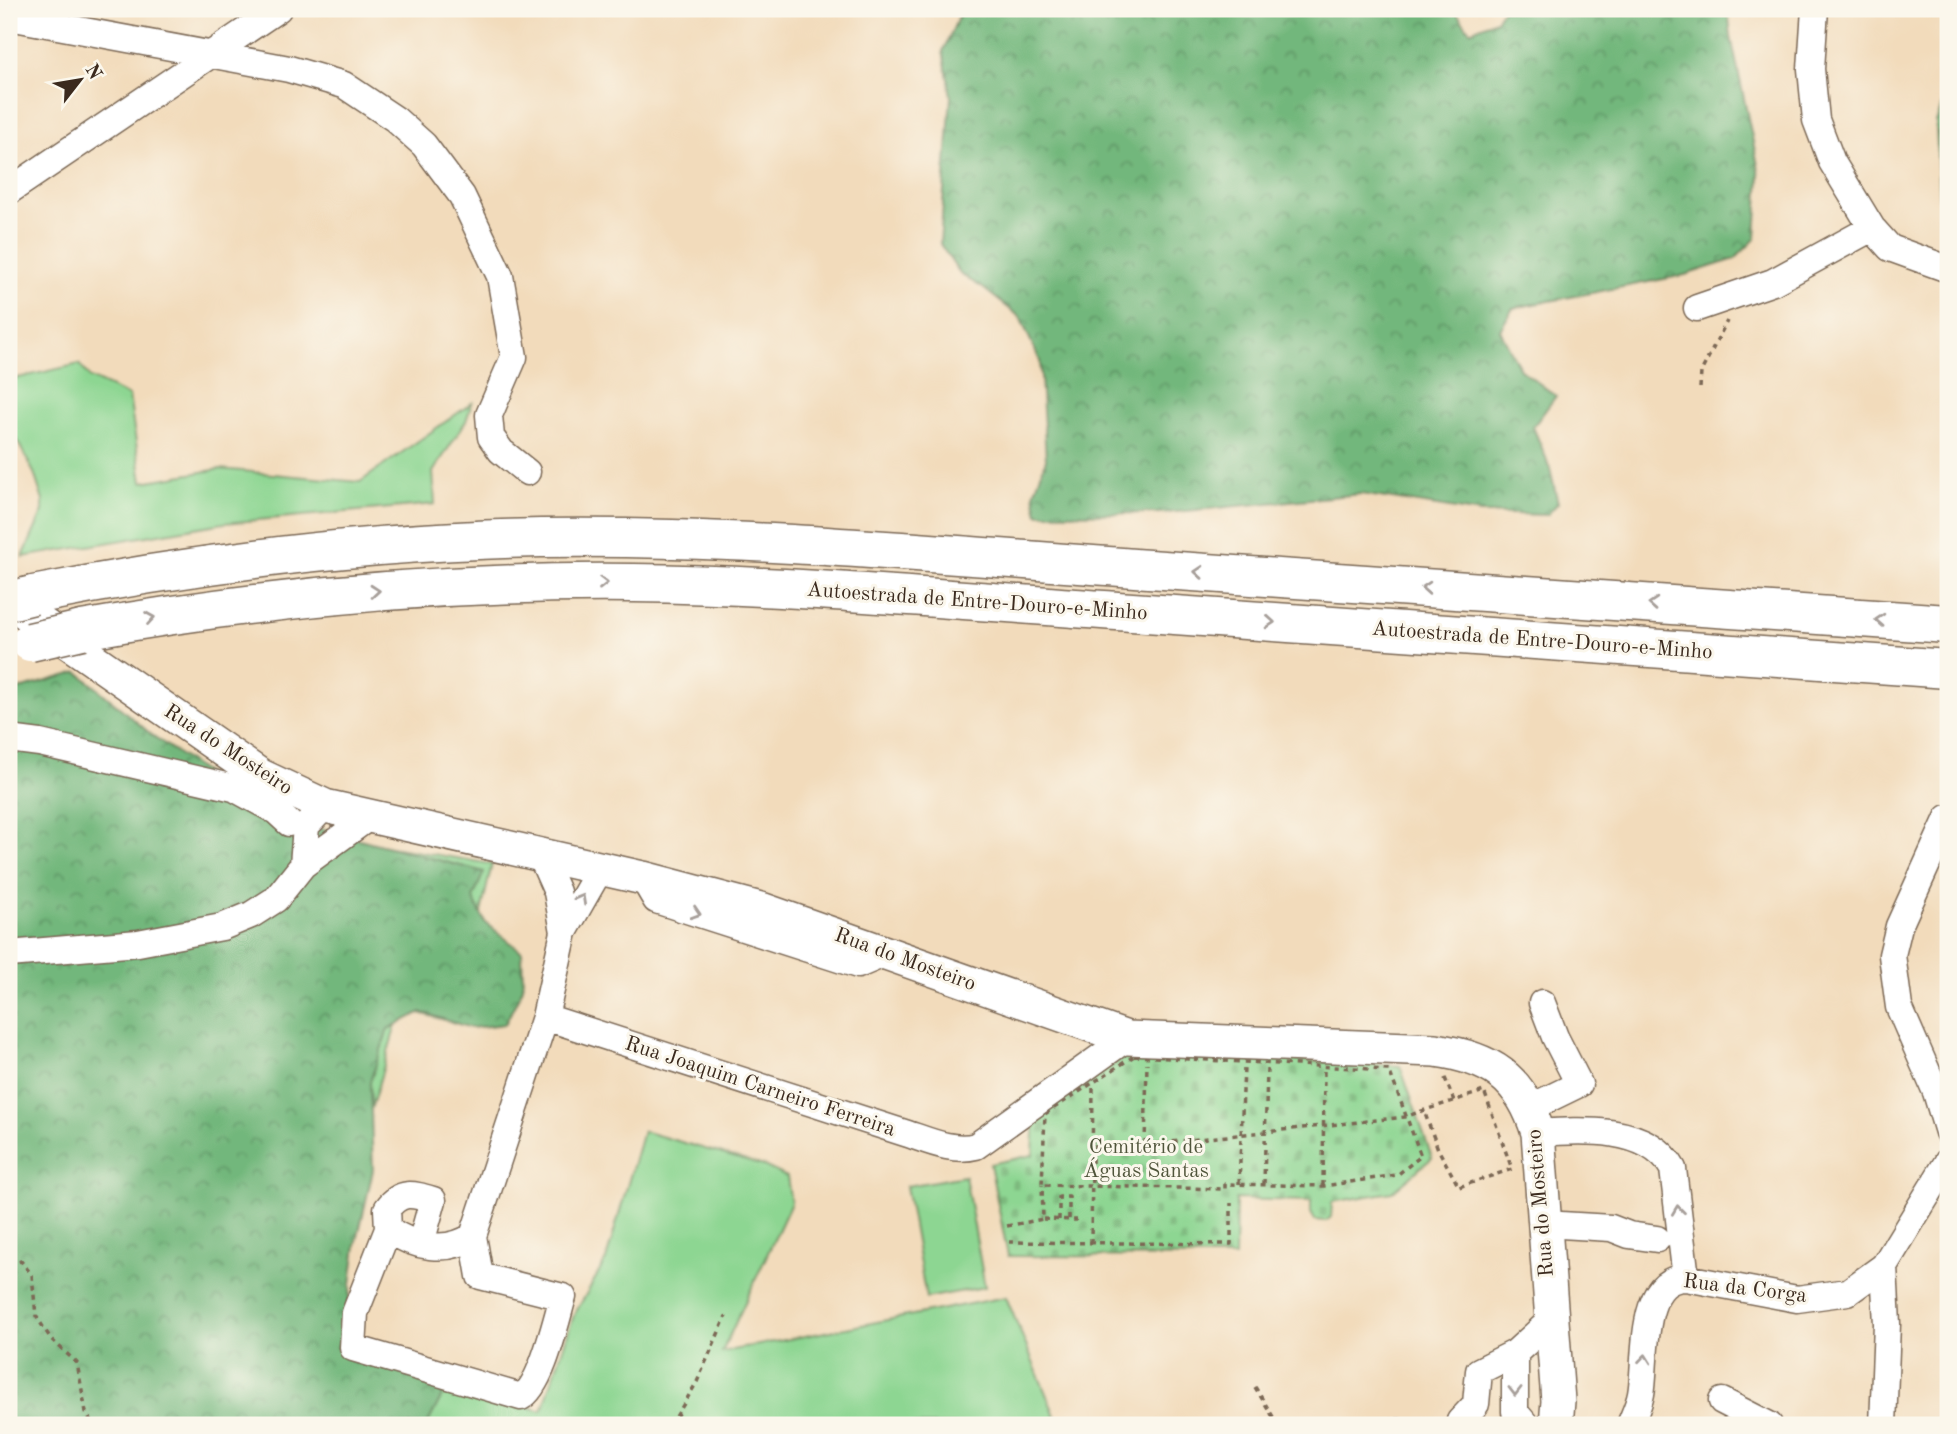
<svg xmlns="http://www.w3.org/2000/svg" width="1957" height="1434" font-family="'Old Standard TT',serif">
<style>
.green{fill:#8dd692;stroke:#648058;stroke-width:2}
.forest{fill:url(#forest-crowns);stroke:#56704d;stroke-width:2}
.cemetery{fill:url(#cemetery-stones);stroke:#648058;stroke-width:2}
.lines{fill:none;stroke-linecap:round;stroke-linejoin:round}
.minor-casing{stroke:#7b6855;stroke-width:29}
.major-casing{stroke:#7b6855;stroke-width:36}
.highway-casing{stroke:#7b6855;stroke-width:41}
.path{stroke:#7b6855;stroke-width:3.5;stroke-dasharray:5 5;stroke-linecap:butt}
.minor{stroke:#fff;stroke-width:26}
.major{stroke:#fff;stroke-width:33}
.highway{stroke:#fff;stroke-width:38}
.highway-bridge-casing{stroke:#7b6855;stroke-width:41;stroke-linecap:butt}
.highway-bridge{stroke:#fff;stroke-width:38}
.oneway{stroke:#a79f9a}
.labels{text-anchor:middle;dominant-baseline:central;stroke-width:6;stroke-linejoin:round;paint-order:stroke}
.street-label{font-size:21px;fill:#3b2a1e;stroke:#fbf7ec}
.park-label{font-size:21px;fill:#50553b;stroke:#fbf7ec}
</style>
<defs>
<pattern id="forest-crowns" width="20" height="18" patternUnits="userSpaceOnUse" patternTransform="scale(1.75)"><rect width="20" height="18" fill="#72b77c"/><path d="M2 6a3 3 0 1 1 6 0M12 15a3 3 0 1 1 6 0" fill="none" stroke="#5f9565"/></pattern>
<pattern id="cemetery-stones" width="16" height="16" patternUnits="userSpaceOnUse" patternTransform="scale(1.75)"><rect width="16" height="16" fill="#8dd692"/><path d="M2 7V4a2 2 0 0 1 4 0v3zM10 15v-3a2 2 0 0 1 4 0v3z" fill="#7bb87d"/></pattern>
</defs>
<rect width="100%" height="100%" fill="#fbf7ec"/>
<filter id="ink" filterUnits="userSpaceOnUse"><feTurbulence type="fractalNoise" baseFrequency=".0143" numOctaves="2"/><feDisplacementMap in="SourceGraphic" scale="14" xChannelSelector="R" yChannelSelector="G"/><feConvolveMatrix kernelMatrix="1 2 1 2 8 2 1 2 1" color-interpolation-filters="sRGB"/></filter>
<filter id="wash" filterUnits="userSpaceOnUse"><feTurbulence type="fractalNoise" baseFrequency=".00686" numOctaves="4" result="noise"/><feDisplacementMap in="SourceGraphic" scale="28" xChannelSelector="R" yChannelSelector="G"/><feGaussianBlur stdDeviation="1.57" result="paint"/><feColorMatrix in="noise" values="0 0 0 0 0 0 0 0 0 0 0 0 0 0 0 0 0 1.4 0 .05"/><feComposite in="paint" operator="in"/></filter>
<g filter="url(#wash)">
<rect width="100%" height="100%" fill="#f2dbbb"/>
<!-- green -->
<path class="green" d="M79,364L90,378L129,396L142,482L220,469L360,482L472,403L466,421L433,472L435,504L224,523L23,557L43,511V501L34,473L9,425V380Z
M367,843L492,864L456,1023L401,1008L359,1150L346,1354L542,1411L574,1315L606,1260L643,1131L764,1166L787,1177L791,1203L722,1352L1006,1297L1059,1425H9V994Z
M965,1176L985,1287L926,1298L906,1186Z"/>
<!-- forest -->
<path class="forest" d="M962,9H1454L1470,31L1496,20L1503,9H1728L1731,37L1760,175L1756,238L1735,259L1685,275L1513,308L1500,330L1520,369L1556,396L1533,427L1549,465L1558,503L1547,515L1481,513L1361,494L1166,513L1038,514L1034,494L1046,459L1040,361L1020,317L983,288L960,274L940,244L951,96L943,51Z
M1948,90V228L1940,219L1936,122Z
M78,672L152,735L261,813L484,872L473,898L485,922L522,952L523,988L505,1024L471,1028L421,1012L388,1029L370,1082L373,1170L356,1245L347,1315L350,1347L447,1386L427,1425H9V692Z"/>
<!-- cemetery -->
<path class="cemetery" d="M1133,1052L1400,1066L1432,1158L1392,1192L1332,1202L1331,1217L1326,1221L1315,1220L1311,1213V1201L1236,1199L1235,1257L1008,1256L990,1164L1033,1155L1035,1113Z"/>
</g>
<g filter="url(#ink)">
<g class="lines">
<!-- minor casing -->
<g class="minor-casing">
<path id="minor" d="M1815,9L1811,69L1816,120L1832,162L1872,228L1890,248L1948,269
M9,17L289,69L344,85L395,119L424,145L462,196L500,276L514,357L489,415L491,437L501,451L527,472
M9,191L278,9
M1697,308L1773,282L1872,228
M9,739L40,743L234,788L276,811L289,823
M1948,818L1899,926L1892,955L1899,1007L1936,1092L1948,1132
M541,856L557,892L564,932L600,869
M303,865L306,826L325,806
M643,878L656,900L858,965L884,954
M9,954L138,943L222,927L251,915L276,899L303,865L369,817
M545,1017L908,1134C929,1141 953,1152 976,1146L1127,1038
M1531,1111L1542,1102L1579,1084L1555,1037L1542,1003
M1538,1133C1580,1130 1649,1125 1673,1169L1686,1278
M1544,1224L1611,1228L1629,1235L1657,1239
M388,1229L355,1313L353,1348L521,1397C542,1386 556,1320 563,1297L480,1276L473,1236
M421,1243L433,1200C413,1194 401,1190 387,1209L388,1229C413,1247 447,1254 473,1236L545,1017L564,932
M1722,1401L1769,1425
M1460,1425V1421L1476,1404L1479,1371L1515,1353
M1526,1425L1515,1412V1353L1551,1320
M1630,1425C1634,1415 1639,1405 1641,1394C1647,1362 1638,1277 1686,1278L1797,1299L1848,1292L1884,1266L1948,1161
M1883,1425L1887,1324L1884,1266"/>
</g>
<!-- major casing -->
<g class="major-casing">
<path id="major" d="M9,601L261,776L325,806L643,878L764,910L1127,1038L1435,1050C1491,1058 1521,1077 1538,1133L1558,1401L1556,1425"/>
</g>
<!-- highway casing -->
<g class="highway-casing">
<path id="highway" d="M33,595C200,562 371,541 541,538C744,535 946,555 1149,569C1415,587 1682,606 1948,624
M82,630C265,597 449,581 634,583C800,585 966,601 1132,612C1404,631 1676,650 1948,669"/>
</g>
<!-- path -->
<path class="path" d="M1700,388L1701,372L1727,321
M1134,1056L1389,1070L1421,1156L1397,1175L1324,1186L1225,1184V1189L1042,1185L1045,1114Z
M1445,1078L1454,1101
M1145,1144L1147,1063
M1093,1146H1133L1405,1117L1416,1113L1484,1091L1512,1169L1459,1187L1438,1149L1424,1111
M1239,1184L1244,1068
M1264,1184L1267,1069
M1323,1186L1324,1068
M1043,1219L1077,1220
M1059,1220V1197H1069V1220
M1007,1226L1043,1219L1042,1185
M1009,1242L1231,1244V1203
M1091,1243L1093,1088
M9,1264L21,1261L32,1275L36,1316L51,1339L77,1363L86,1412L93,1425
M1255,1387L1278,1425
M671,1425L697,1382L726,1316
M1347,1425L1376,1419L1440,1420"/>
<!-- minor -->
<use href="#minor" class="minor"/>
<!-- major -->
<use href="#major" class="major"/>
<!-- highway -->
<use href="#highway" class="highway"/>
<!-- highway-bridge casing -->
<g class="highway-bridge-casing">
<path id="highway-bridge" d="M9,601L33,595
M30,642L82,630"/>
</g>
<!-- highway-bridge -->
<use href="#highway-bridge" class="highway-bridge"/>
</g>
<!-- one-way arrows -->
<defs><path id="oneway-chevron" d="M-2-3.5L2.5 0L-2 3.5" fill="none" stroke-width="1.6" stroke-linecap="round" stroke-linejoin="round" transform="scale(1.75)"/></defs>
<g class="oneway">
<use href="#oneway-chevron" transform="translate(1199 572) rotate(-176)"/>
<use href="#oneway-chevron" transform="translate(603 583)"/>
<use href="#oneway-chevron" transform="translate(1426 588) rotate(-176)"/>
<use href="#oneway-chevron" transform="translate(375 591) rotate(-5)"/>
<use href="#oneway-chevron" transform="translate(1653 604) rotate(-176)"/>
<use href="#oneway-chevron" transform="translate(150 618) rotate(-9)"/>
<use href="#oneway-chevron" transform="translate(1880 620) rotate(-176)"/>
<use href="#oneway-chevron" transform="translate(1270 622) rotate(4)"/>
<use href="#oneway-chevron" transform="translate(581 899) rotate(-61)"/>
<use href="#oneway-chevron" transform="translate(696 913) rotate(18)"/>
<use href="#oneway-chevron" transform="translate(1678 1210) rotate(-97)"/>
<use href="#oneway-chevron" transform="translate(1645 1359) rotate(-84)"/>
<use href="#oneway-chevron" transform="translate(1515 1391) rotate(90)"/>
</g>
</g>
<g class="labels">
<!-- street labels -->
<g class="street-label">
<text transform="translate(977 602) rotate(4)">Autoestrada de Entre-Douro-e-Minho</text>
<text transform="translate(1542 641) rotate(4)">Autoestrada de Entre-Douro-e-Minho</text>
<text transform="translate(228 750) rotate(33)">Rua do Mosteiro</text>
<text transform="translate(905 960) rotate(20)">Rua do Mosteiro</text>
<text transform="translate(760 1087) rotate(18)">Rua Joaquim Carneiro Ferreira</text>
<text transform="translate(1541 1203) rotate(-95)">Rua do Mosteiro</text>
<text transform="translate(1745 1289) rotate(7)">Rua da Corga</text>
</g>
<!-- park labels -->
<g class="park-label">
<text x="1146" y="1147">Cemitério de<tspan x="1146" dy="24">Águas Santas</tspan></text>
</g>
</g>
<!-- margin -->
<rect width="1957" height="1434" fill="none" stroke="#fbf7ec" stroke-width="35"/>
<!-- north arrow -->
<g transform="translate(80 80) rotate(59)" stroke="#fbf7ec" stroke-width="5" paint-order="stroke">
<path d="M0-5L12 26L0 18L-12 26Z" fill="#3b2a1e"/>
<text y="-10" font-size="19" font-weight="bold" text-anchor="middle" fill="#3b2a1e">N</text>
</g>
</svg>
